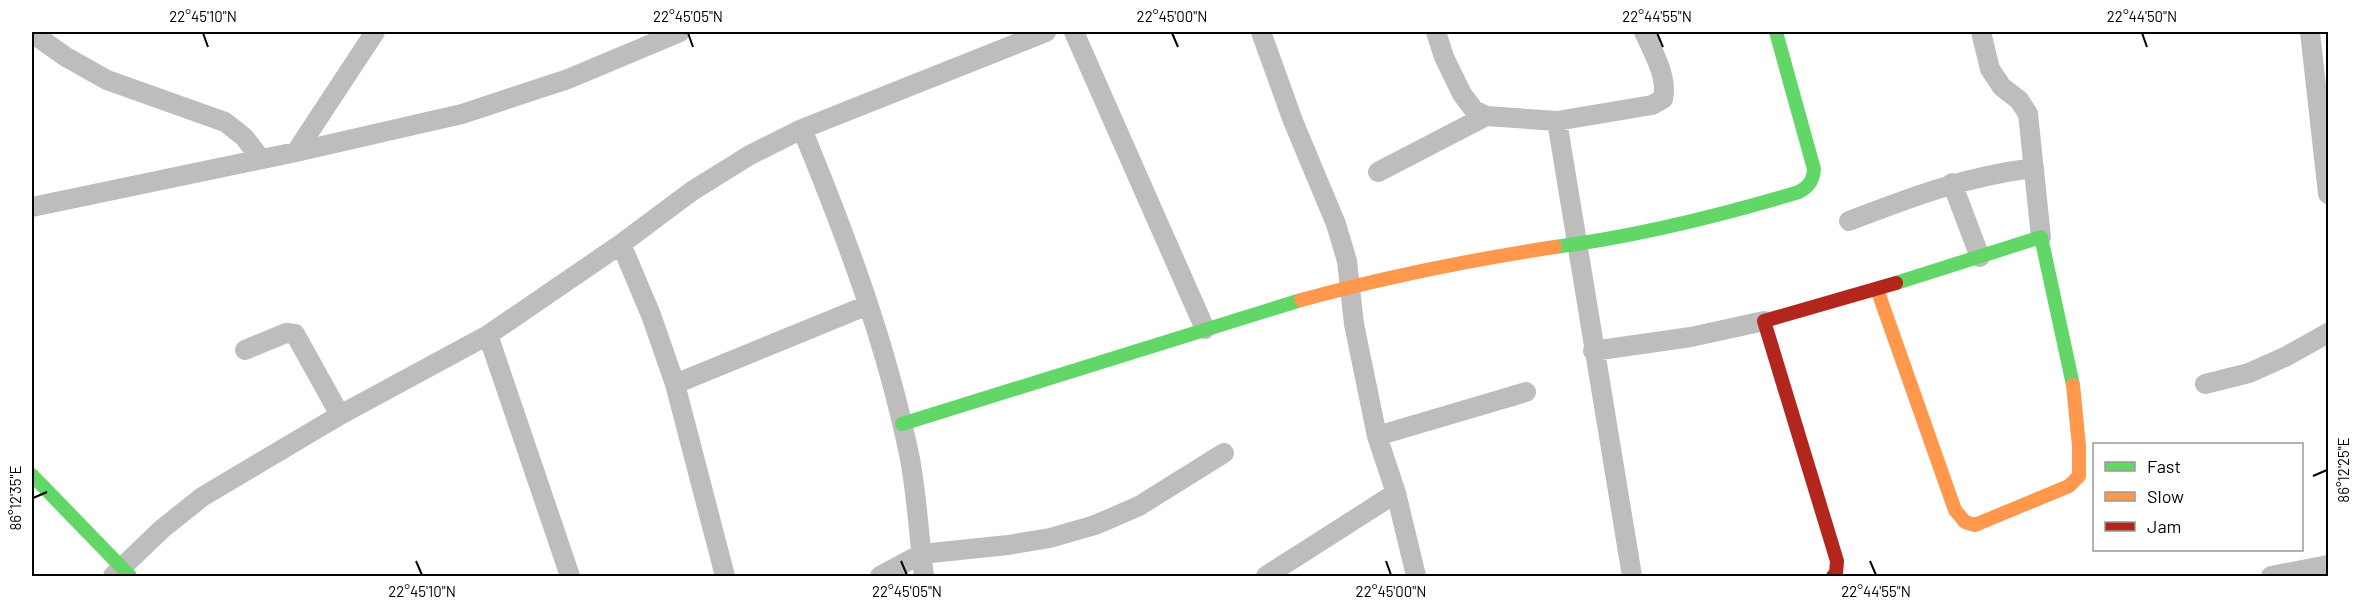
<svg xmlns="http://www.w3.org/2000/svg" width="2360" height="608" font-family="Barlow,sans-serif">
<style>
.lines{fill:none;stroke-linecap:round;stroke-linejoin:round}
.street{stroke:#bdbdbd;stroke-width:20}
.fast{stroke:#63d668;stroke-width:14}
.slow{stroke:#ff974d;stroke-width:14}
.jam{stroke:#b3261e;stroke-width:14}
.ticks{fill:none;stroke:#000;stroke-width:2}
.neatline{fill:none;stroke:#000;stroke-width:2}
.ticks-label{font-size:15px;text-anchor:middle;fill:#000}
</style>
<rect width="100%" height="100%" fill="#fff"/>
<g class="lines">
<!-- street -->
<path class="street" d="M1074,32L1205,329
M1261,32L1293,121L1336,224L1347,261L1354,324L1377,436L1396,493L1416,576
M1436,32L1444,57L1462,94L1474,110L1486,116L1557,121L1652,105L1663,99C1668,77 1653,52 1644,32
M1981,32L1990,69L2002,87L2019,100L2028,114L2041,237
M2310,32L2328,194
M32,33L66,57L107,80L225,122L244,137L261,159
M1557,121L1632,576
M802,129C846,236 887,345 910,459C917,497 919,537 924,576
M296,152L375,32
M1378,172L1486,116
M1952,183L1980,257
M32,207L296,152L462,114L568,79L680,32
M1849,221C1914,196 1964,177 2034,168
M621,244L651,315L675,384L725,576
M488,335L570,576
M245,350L286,333L295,334L340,415
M1593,351L1691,337L1764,321
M675,384L868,305
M2205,384L2249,373L2285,357L2328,333
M1377,436L1526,392
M113,576L162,529L202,497L340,415L488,335L621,244L692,191L750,155L802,129L1046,32
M880,576L921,554L1008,545L1050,538L1095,525L1139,506L1224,453
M1266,576L1396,493
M2271,576L2328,565"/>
<!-- fast -->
<path class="fast" d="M1555,247C1638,236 1719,216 1799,192C1809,186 1813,181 1814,169L1776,32
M1896,283L2041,237L2073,385
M902,424L1301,300
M32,475L130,576"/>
<!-- slow -->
<path class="slow" d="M1877,289L1955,510L1965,522L1975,525L2069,486L2079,476V446L2073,385
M1301,300C1385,277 1469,260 1555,247"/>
<!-- jam -->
<path class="jam" d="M1833,576L1836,574L1837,561L1764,321L1896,283"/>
</g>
<!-- ticks -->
<path class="ticks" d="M203,33L208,47M688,33L693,47M1172,33L1178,47M1657,33L1663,47M2142,33L2147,47M2313,476L2327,470M33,498L47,492M416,561L422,575M901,561L907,575M1386,561L1391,575M1870,561L1876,575"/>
<!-- border -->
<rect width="2360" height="608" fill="none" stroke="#ffffff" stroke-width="66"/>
<!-- legend -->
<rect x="2093" y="443" width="210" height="108" fill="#ffffff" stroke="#999999" stroke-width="1.5"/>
<rect x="2105" y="462" width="30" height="9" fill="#63d668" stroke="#999999" stroke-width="1.5"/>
<text x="2147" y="473" font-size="18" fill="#000000">Fast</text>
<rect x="2105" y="492" width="30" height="9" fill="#ff974d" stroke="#999999" stroke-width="1.5"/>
<text x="2147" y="503" font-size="18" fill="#000000">Slow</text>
<rect x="2105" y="522" width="30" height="9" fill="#b3261e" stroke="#999999" stroke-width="1.5"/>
<text x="2147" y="533" font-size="18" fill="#000000">Jam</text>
<rect x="33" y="33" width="2294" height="542" class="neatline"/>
<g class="ticks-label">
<text x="203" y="22">22°45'10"N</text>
<text x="688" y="22">22°45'05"N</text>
<text x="1172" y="22">22°45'00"N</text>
<text x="1657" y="22">22°44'55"N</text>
<text x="2142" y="22">22°44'50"N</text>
<text transform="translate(2344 470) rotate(-90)" y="5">86°12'25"E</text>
<text transform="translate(16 498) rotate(-90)" y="5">86°12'35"E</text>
<text x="422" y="597">22°45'10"N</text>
<text x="907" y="597">22°45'05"N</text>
<text x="1391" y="597">22°45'00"N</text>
<text x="1876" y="597">22°44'55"N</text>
</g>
</svg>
